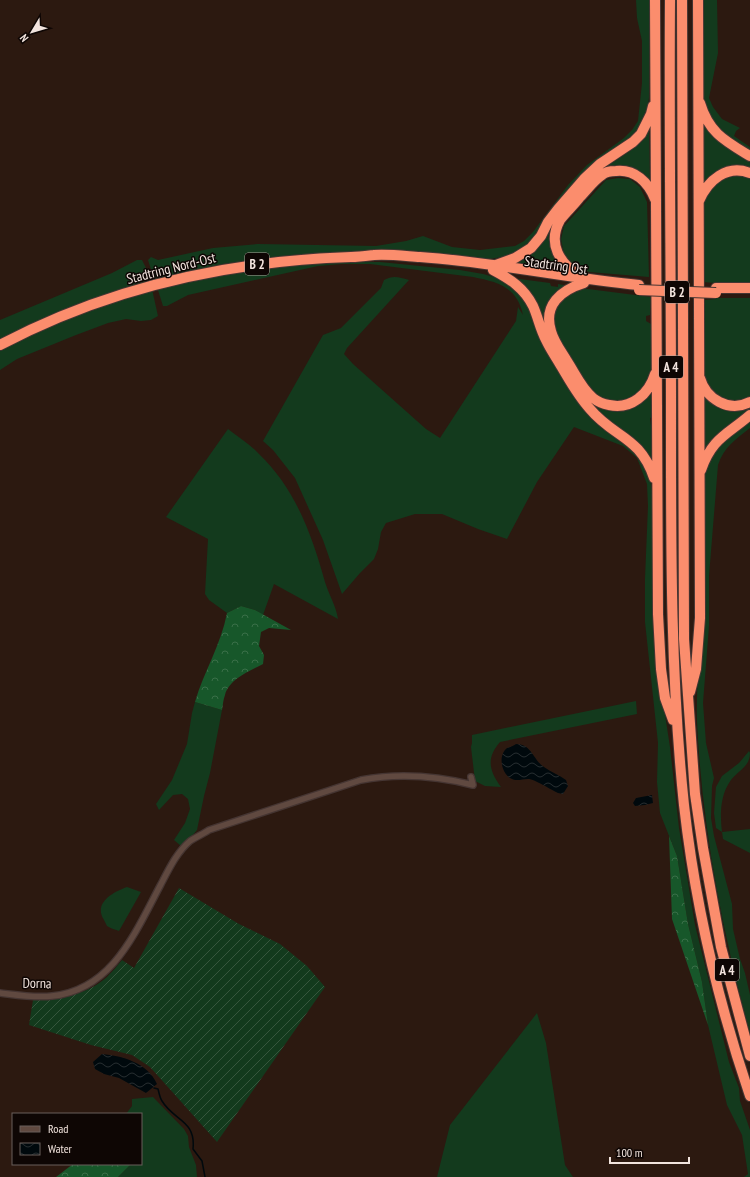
<svg xmlns="http://www.w3.org/2000/svg" width="750" height="1177" font-family="'PT Sans Narrow',sans-serif">
<style>
.grass{fill:#133a1d}
.forest{fill:url(#forest-crowns)}
.garden{fill:url(#garden-furrows)}
.water{fill:url(#water-waves)}
.lines{fill:none;stroke-linecap:round;stroke-linejoin:round}
.stream{stroke:#00090d;stroke-width:1.5}
.street-casing{stroke:#453532;stroke-width:8}
.highway-casing{stroke:#453532;stroke-width:12}
.street{stroke:#604940;stroke-width:5.5}
.highway{stroke:#fb8d6d;stroke-width:10}
.highway-bridge-casing{stroke:#453532;stroke-width:12;stroke-linecap:butt}
.highway-bridge{stroke:#fb8d6d;stroke-width:10}
.labels{text-anchor:middle;dominant-baseline:central;stroke-width:3;stroke-linejoin:round;paint-order:stroke}
.shield{fill:#0e0604;stroke:#aea19d;stroke-width:1}
.shield-label{font-size:13px;font-weight:bold;fill:#f2e4de}
.street-label{font-size:14px;fill:#f2e4de;stroke:#0e0604}
</style>
<defs>
<pattern id="forest-crowns" width="20" height="18" patternUnits="userSpaceOnUse"><rect width="20" height="18" fill="#17572a"/><path d="M2 6a3 3 0 1 1 6 0M12 15a3 3 0 1 1 6 0" fill="none" stroke="#396f48"/></pattern>
<pattern id="garden-furrows" width="10" height="10" patternUnits="userSpaceOnUse"><rect width="10" height="10" fill="#133a1d"/><path d="M-1 1l2-2M0 10L10 0M9 11l2-2" fill="none" stroke="#36563d"/></pattern>
<pattern id="water-waves" width="16" height="10" patternUnits="userSpaceOnUse"><rect width="16" height="10" fill="#00090d"/><path d="M0 5q4-4 8 0t8 0" fill="none" stroke="#262d30"/></pattern>
</defs>
<rect width="100%" height="100%" fill="#2c1910"/>
<!-- grass -->
<path class="grass" d="M636,0H650L649,98L647,110L643,122L637,131L541,228L525,248L513,255L490,259L414,252L328,253L292,255L222,264L154,279L148,260L151,257L158,260L213,248L258,244L376,246L406,241L423,236L452,247L480,250L515,246L524,241L533,232L568,185L587,165L624,138L632,130L638,121L642,83V41L637,18Z
M701,0H717L718,53L709,98L713,107L722,119L740,128L736,131L734,136L750,147V153L728,140L711,122L703,100Z
M701,115L725,144L750,161V169L740,167L703,187Z
M649,130L650,181C633,167 630,165 607,166C626,154 637,148 649,130Z
M750,175V283L715,284V283L703,282L704,197L721,176Z
M618,178L630,179L640,187L647,202L649,277L589,272L575,267L564,254L561,239L564,226L606,180Z
M551,229C546,244 554,257 562,269L509,263L543,239Z
M137,260H142L146,268L149,280L72,306L0,340V320L112,273Z
M353,262H380L460,270L483,274L505,280L525,300L573,392L637,451L650,478L652,491L653,565L658,669L670,747L679,828L695,925L729,1062L739,1088L740,1101L750,1130V1177H744L748,1174L742,1135L727,1105L708,1025L702,982L688,924L677,856L660,813L657,782L658,743L645,622V579L648,506L647,484L637,458L623,446L574,427L537,482L507,539L478,529L442,514H415L386,523L381,532L378,549L374,559L360,573L342,594L323,540L295,478L273,450L263,441L323,335L341,328L381,288L384,280C393,275 399,277 409,280L347,348L344,354L353,364L426,429L440,438L516,321L518,307L523,315C517,287 498,282 473,277L370,264H342L318,266L188,295L167,306H163L157,287L255,267Z
M512,278L550,283L551,286L558,287V284L569,286L558,293L550,337L606,408L651,390L653,391V417L650,418L651,425L653,426V467L589,405Z
M152,289L158,316L151,320L141,321L126,319L108,323L76,335L17,359L0,370V350L76,314Z
M577,289H588L651,297L650,315L646,316V321L651,324V374L638,396L616,404L593,395L556,335L553,312L563,295Z
M716,298H750V398L745,401H724L708,388L704,376V300L716,299Z
M704,395L710,399L750,406V412L704,455Z
M750,420V428C735,440 724,447 718,465L709,576V626L703,703L706,743L714,778L712,786L711,818L714,836L732,904L733,929L740,959L745,973L750,995V1033C722,931 702,827 697,722C696,695 699,667 699,640C701,587 702,533 704,480L705,469L714,449Z
M228,429C238,437 250,444 259,454C295,488 312,535 325,582C329,595 336,606 338,619L274,584L263,615L255,610L241,606L227,613L209,600L205,594L208,539L166,517Z
M636,701L637,714L500,742C486,758 489,771 501,787L485,786L475,781L471,747L472,743V735Z
M195,702L222,710L210,773L204,796L197,830L192,836L181,846L174,840L185,823L190,809L188,799L182,794L173,795L159,810L156,804L172,780L187,744L192,713Z
M749,751L750,753C750,768 736,771 729,783C720,797 720,816 722,832L750,829V853L723,839L722,832L716,828L714,813L716,787L722,776L739,763Z
M127,887L141,892L119,931C116,930 110,928 107,926C106,924 105,922 104,920C93,903 113,892 127,887Z
M537,1013L546,1043L565,1165L573,1177H437L450,1125Z
M153,1097L184,1129L188,1136L189,1147L196,1165L197,1177H118L131,1164H141V1114H126L132,1106V1099Z"/>
<!-- forest -->
<path class="forest" d="M241,606L255,610L291,630L269,628L261,632L259,646L264,655L263,664C250,671 229,679 225,695C223,700 223,705 222,710L195,702C204,671 221,645 227,613Z
M669,836L677,856L688,924L702,982L708,1025L672,919Z
M73,1164H131L118,1177H56Z"/>
<!-- garden -->
<path class="garden" d="M179,888L239,924L280,944L307,966L325,987L217,1142L150,1067L132,1055L91,1045L29,1025L33,1000C60,998 86,996 107,977C112,972 117,966 122,960L134,968Z"/>
<!-- water -->
<path class="water" d="M516,744C532,744 533,760 544,767C551,772 559,775 566,780L568,786L563,794L558,793C551,790 535,779 528,779C521,779 517,782 510,778C501,772 498,755 507,748C510,747 513,746 516,744Z
M652,795L653,803L645,805L635,806L633,803L636,798Z
M102,1054C123,1056 148,1063 157,1084L146,1093L119,1078L104,1074L95,1069L93,1062Z"/>
<g class="lines">
<!-- stream -->
<path class="stream" d="M154,1088L158,1089C159,1093 160,1098 162,1101C174,1121 196,1120 193,1149L202,1161L205,1177"/>
<!-- street casing -->
<g class="street-casing">
<path id="street" d="M0,993C17,995 35,998 52,996C112,990 135,933 160,886C168,871 176,853 190,841C196,837 203,834 209,830L361,780C398,773 437,776 473,785L471,777"/>
</g>
<!-- highway casing -->
<g class="highway-casing">
<path id="highway" d="M655,0L658,614L661,669L665,698L673,720
M670,0C669,135 671,270 671,405C671,538 670,672 684,805C695,903 718,1002 750,1096
M682,0L684,639L695,794L703,848L721,947L750,1056
M700,103C709,133 725,141 750,156
M699,201C708,180 727,164 750,173
M496,265L515,258L531,248L541,236L548,222L558,209L584,179L600,164L633,142L641,134L651,114L653,106
M493,270C510,279 524,288 533,306C538,317 540,329 546,340C550,349 556,357 561,366C570,381 578,396 590,409C614,438 640,436 654,478
M580,276C560,264 547,244 560,220C566,212 574,205 580,197C587,190 594,180 602,175C605,172 611,171 616,171C635,169 648,182 655,199
M584,283C561,290 543,305 551,331C554,342 561,351 567,361C575,373 581,388 593,398C598,402 603,404 609,405C631,410 649,394 655,374
M716,288H750
M0,345C108,288 229,261 351,257C359,257 366,256 374,255C389,254 405,256 420,257C494,262 566,278 639,285
M700,378C706,399 729,413 750,402
M701,470C712,438 727,435 750,415
M690,692L696,669L700,618L698,0"/>
</g>
<!-- street -->
<use href="#street" class="street"/>
<!-- highway -->
<use href="#highway" class="highway"/>
<!-- highway-bridge casing -->
<g class="highway-bridge-casing">
<path id="highway-bridge" d="M639,290L716,293"/>
</g>
<!-- highway-bridge -->
<use href="#highway-bridge" class="highway-bridge"/>
</g>
<g class="labels">
<!-- shield labels -->
<g class="shield">
<rect x="245" y="253" width="24" height="22" rx="3"/>
<rect x="665" y="281" width="24" height="22" rx="3"/>
<rect x="659" y="356" width="24" height="22" rx="3"/>
<rect x="715" y="959" width="24" height="22" rx="3"/>
</g>
<g class="shield-label">
<text x="257" y="264">B 2</text>
<text x="677" y="292">B 2</text>
<text x="671" y="367">A 4</text>
<text x="727" y="970">A 4</text>
</g>
<!-- street labels -->
<g class="street-label">
<text transform="translate(556 265) rotate(8)">Stadtring Ost</text>
<text transform="translate(171 268) rotate(-14)">Stadtring Nord-Ost</text>
<text transform="translate(37 983) rotate(1)">Dorna</text>
</g>
</g>
<!-- legend -->
<rect x="12" y="1113" width="130" height="52" fill="#0e0604" stroke="#695f5b"/>
<rect x="20" y="1126" width="20" height="6" fill="#604940" stroke="#695f5b"/>
<text x="48" y="1133" font-size="12" fill="#f2e4de">Road</text>
<rect x="20" y="1143" width="20" height="12" fill="url(#water-waves)" stroke="#695f5b"/>
<text x="48" y="1153" font-size="12" fill="#f2e4de">Water</text>
<!-- north arrow -->
<g transform="translate(32 32) rotate(232)" stroke="#0e0604" stroke-width="3" paint-order="stroke">
<path d="M0-3L7 15L0 10L-7 15Z" fill="#f2e4de"/>
<text y="-6" font-size="11" font-weight="bold" text-anchor="middle" fill="#f2e4de">N</text>
</g>
<!-- scale -->
<path d="M610 1157v6h79v-6" fill="none" stroke="#f2e4de" stroke-width="2"/>
<text x="616" y="1157" font-size="12" fill="#f2e4de" stroke="#0e0604" stroke-width="3" paint-order="stroke">100 m</text>
</svg>
